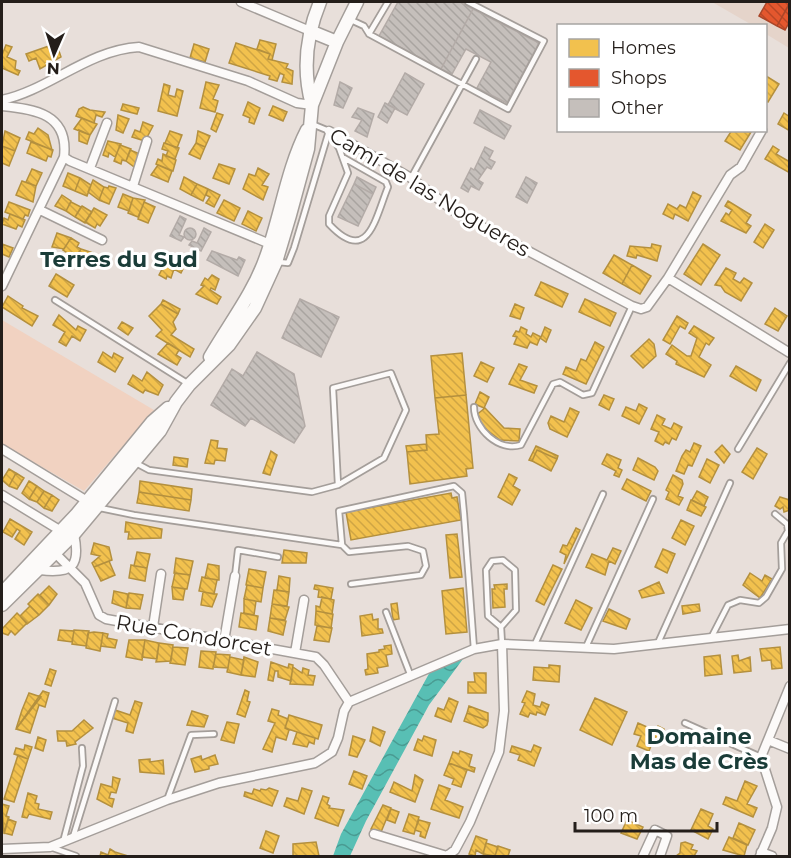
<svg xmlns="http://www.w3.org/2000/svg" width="791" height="858" font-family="Montserrat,sans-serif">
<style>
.built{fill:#e5d4ca}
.grass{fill:#f1d2c1}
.water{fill:url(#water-waves)}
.homes{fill:url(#homes-back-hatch);stroke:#b4903e;stroke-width:1.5}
.shops{fill:url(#shops-back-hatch);stroke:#aa4628;stroke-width:1.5}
.building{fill:url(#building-back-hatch);stroke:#b3aba7;stroke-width:1.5}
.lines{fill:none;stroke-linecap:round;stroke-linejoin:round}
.lane-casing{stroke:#a49e9a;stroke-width:8}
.street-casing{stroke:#a49e9a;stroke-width:11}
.secondary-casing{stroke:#a49e9a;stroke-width:15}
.lane{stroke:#fcfaf9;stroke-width:4.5}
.street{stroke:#fcfaf9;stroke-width:8}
.secondary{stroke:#fcfaf9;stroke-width:12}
.labels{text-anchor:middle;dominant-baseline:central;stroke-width:6;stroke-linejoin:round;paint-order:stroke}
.street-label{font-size:21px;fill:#241e1a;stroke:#fff}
.neighbourhood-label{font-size:22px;font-weight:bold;fill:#1a3c38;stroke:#fff}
</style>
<defs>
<pattern id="water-waves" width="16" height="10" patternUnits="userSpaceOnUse" patternTransform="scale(1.5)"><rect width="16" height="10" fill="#58bfb4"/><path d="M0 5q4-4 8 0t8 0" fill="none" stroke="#499b92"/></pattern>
<pattern id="homes-back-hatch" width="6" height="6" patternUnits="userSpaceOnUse" patternTransform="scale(1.5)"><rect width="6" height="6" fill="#f2c14e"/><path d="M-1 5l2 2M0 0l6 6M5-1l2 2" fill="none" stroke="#cfa544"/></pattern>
<pattern id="shops-back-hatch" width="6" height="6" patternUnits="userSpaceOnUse" patternTransform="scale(1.5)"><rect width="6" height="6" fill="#e4572e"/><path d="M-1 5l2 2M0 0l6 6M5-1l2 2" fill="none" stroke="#b94726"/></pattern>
<pattern id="building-back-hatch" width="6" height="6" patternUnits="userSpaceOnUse" patternTransform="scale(1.5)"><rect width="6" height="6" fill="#c5bfbb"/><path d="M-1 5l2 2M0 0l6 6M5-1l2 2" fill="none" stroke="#a9a4a0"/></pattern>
</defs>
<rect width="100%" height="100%" fill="#e8dfda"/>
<!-- built -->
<path class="built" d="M712,2H789V48L766,34V26L752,25Z"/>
<!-- grass -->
<path class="grass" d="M2,320L159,413L153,411L84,491L2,444Z"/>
<!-- water -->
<path class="water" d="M463,659L429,705L366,821L350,856H333L341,834L431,670Z"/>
<!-- homes -->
<path class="homes" d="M260,40L276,44L272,60L268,59L270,54L257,49Z
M236,43L270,54L268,59L288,64L286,68L293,71L292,84L282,82L284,75L280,73L277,81L269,79L270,76L229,63Z
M194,44L209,49L205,62L190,58Z
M6,45L12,47L7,57L16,61L15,69L20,71L18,75L2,68V55Z
M49,46L54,53L59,51L61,57L40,69L36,58L29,61L26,54Z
M766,76L779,84L768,102L766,101Z
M206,82L219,85L213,99L218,101L215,112L200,108Z
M164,84L170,86L168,95L175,97L177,89L183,91L177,116L158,111Z
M248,102L260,108L254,124L249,122L250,118L243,115Z
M123,104L139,108L137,114L121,110Z
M273,106L287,112L283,121L269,115Z
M83,107L90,110L105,112L102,117L96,115L94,123L76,116L79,109Z
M217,113L223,115L216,132L211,129Z
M784,113L790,117V131L778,124Z
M118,115L129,119L123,133L116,130Z
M82,118L97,124L90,135L74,129Z
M143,122L153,126L145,141L132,137L135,130L140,132Z
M38,128L48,135L52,150L26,139L29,132L34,134Z
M79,130L90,135L87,144L79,141Z
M732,130L751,132L740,150L725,141Z
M5,131L20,138L15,151L2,146Z
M170,131L182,135L177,148L165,143Z
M198,131L210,136L205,147L196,143Z
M108,141L121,144L115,157L109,153L108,157L103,155Z
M31,142L53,150L51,157L48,156L46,161L27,153Z
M164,143L179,148L175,159L166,156L168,151L162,149Z
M196,143L205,147L200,159L189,154Z
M120,145L131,149L126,161L122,160L121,164L114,161Z
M2,146L15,151L9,166L2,163Z
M773,146L779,150L776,154L790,162V173L765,159Z
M130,150L142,155L137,169L126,161Z
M163,154L176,160L173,171L156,164L158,159L162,161Z
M219,164L235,169L229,184L213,178Z
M158,165L172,171L168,182L151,175Z
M258,168L269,174L262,185L268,187L263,200L243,189L249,174L255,176Z
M32,169L42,173L36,186L26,182Z
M68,173L80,178L75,191L63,186Z
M184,177L197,184L191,195L180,189Z
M80,178L91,185L87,196L75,191Z
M93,180L104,187L99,200L88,192Z
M22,181L36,186L33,202L16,195Z
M197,184L208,189L203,201L191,195Z
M109,186L116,188L109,204L99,200L104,187L108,188Z
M208,189L220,195L214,207L206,203L210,197L206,195Z
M693,192L701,196L688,221L675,214L673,219L663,214L668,204L677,209L680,205L686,208Z
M123,194L133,198L129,211L118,207Z
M62,195L71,201L66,211L55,206Z
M133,198L145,200L138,217L128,213Z
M224,200L240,208L234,221L217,213Z
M728,201L751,215L746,223L751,226L746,233L721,221L726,213L729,215L732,210L725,206Z
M9,202L30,210L28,216L25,215L23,219L5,212Z
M71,202L81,207L75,217L66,211Z
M144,202L155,207L148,223L138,219Z
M82,206L92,212L85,223L75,217Z
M94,208L107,215L100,226L97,224L95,228L85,222Z
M248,211L262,218L256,231L242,224Z
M10,214L25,220L22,227L18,225L16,229L2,224L4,218L8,220Z
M765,224L774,230L763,248L754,242Z
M57,233L71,238L64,249L52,247Z
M71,238L79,243L77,247L81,249L75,258L63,250Z
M2,244L13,248L9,257L2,254Z
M652,244L661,246L657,261L637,255L636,258L627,256L630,246L651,248Z
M703,244L720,255L701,285L684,274Z
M81,249L93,253L86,264L75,258Z
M170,254L186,263L181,273L174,269L171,278L167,276L166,279L159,275Z
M614,255L632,265L622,284L603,273Z
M632,265L651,276L640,294L622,284Z
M726,268L736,273L733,279L740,283L744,278L752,283L741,301L725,292L721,286L715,285Z
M56,274L74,285L67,297L49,286Z
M212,275L219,279L215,290L211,288L210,290L221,297L217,304L196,294L204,286L201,285L205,278L208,280Z
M541,282L568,294L562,307L535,295Z
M8,296L23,306L22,308L38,316L32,326L2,307Z
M585,299L616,313L610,326L579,312Z
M163,300L180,309L178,314L161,304Z
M161,304L178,314L173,322L176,329L171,335L194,349L190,357L156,336L162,330L149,316Z
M515,304L524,308L520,319L510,316Z
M775,308L787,316L778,331L765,324Z
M59,315L76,330L78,326L86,330L80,341L72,336L66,346L59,342L65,332L53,325Z
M677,316L688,323L685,329L680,326L670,344L663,340Z
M122,322L133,328L128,335L118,328Z
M694,326L714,338L709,345L706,343L699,357L711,365L704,377L676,364L677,361L666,354L672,345L687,356H691L697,338L689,333Z
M521,327L527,330L526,334L531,337L533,333L541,337L545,327L551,330L546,342L540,338L537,345L530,342L527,348L514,344L517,337L513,336L516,331L519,332Z
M649,339L654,344L656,356L643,368L631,356Z
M595,342L604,347L586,384L563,374L566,367L576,371L581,359L586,361Z
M168,343L179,350L176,355L181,358L177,365L158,354Z
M103,352L112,358L114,353L123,358L115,372L98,362Z
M462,353L466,395L435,398L431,356Z
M481,362L494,368L487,382L474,376Z
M519,364L527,367L520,380L537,386L534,393L509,384Z
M736,366L761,380L756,391L730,376Z
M147,372L163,385L158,395L145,390L143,393L128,384L133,375L142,381Z
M480,392L489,397L484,408L475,404Z
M466,395L473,468L466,469L467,476L410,484L407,452L427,450L426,435L439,434L435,398Z
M604,395L614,399L609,410L599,405Z
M639,404L647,408L639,424L622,416L626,407L636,411Z
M485,408L504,428L520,429L519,441L500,440L487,430L475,416Z
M570,408L579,412L567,437L550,429L548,423L551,416L564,422Z
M657,415L665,419L662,425L671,429L674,423L682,427L676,440L672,438L669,444L665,442L663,445L655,441L659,432L651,429Z
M211,440L218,441L217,448L227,449L225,461L215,460L214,464L205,463Z
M694,443L701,446L692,466L688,465L684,474L676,471L682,456L686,450L690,452Z
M426,444L427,450L407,452L406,446Z
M722,445L730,454L724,463L715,452Z
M536,446L558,456L557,459L537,450L532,461L529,460Z
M757,448L767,454L753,479L742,472Z
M537,450L557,459L551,471L532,461Z
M271,451L277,455L270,475L263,473Z
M607,454L621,460L618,468L622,470L619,477L614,475L616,471L602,464Z
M174,457L188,459L187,467L173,465Z
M638,458L655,467L658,471L654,480L633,470Z
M707,459L719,465L710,483L699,477Z
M9,469L16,473L9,486L2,480Z
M16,473L24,478L17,489L9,486Z
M509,474L517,478L513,486L520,490L512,505L498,497Z
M673,475L682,480L683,484L678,496L683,498L679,505L666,499L669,492L666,490Z
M627,479L651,491L646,501L622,489Z
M29,481L37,486L29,499L22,493Z
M140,481L192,489L191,500L139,492Z
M37,486L44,491L37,502L29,499Z
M44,491L52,495L44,508L37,502Z
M697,491L708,497L704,506L692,500Z
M139,492L191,500L189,511L137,503Z
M451,493L452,498L457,497L461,520L351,540L346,512Z
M52,495L59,500L52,511L44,508Z
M780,497L790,500V510L784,512L783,507L780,509L775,506Z
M691,500L706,507L701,516L687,510Z
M10,519L32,532L24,545L15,539L20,531L17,529L12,537L3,532Z
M681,520L694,526L685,545L672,538Z
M126,522L162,529L161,538L128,539L129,532H125Z
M576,528L580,530L564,564L566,555L560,552L563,545L567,546Z
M457,534L462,577L450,578L446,535Z
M94,543L109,547L112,560L94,567L92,563L100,556L91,554Z
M613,548L621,551L615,564L609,561L605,575L586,567L592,554L607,560Z
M663,549L675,554L667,573L655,567Z
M284,550L307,553L306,563H282Z
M137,552L150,554L147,568L134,566Z
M176,558L193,561L190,575L174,573Z
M109,561L115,575L101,581L94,567Z
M208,564L219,566V580L205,578Z
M131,565L147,568L145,581L129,578Z
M553,565L562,569L544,605L536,601Z
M249,569L266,572L263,588L246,585Z
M175,573L190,575L187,589L172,587Z
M750,573L762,581L765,575L772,579L760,598L743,585Z
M279,576L290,578L289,592L277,590Z
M202,577L217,580L214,594L199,591Z
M659,582L664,593L642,598L639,591Z
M507,584V589H504L505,607L493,608L492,589H495L494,585Z
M247,585L263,588L261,602L244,599Z
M315,585L333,588L331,599L318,597L319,590L314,589Z
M49,586L57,594L49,605L40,595Z
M172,587L185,589L183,600L173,599Z
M463,588L467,632L446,634L442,591Z
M274,590L289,592L287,606L272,604Z
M114,591L128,594L126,608L112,603Z
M203,592L217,594L212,607L201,605Z
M129,593L143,595L140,609L126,608Z
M38,594L49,605L39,615L28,604Z
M322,597L334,600L332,614L316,611V606L320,607Z
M244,599L256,601L254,615L244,613Z
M576,600L592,608L581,630L565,623Z
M397,603L399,619L393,620L391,604Z
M272,604L289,607L285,620L270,618Z
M699,604L700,611L683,614L682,606Z
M30,606L39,615L27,624L20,616Z
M609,609L630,619L626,629L603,621Z
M316,611L333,614L331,628L315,625Z
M17,613L27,623L15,635L11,631L8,635L2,633V629Z
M241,613L258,616L256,630L239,627Z
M372,614L373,620L378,619V629H382L383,633L362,636L360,616Z
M270,618L286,621L283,635L268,631Z
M317,626L332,628L329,642L314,640Z
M60,630L74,631L72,642L58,640Z
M74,630L89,631L86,646L72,644Z
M94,632L103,633L100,651L86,648L88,633Z
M103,633L108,634L107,638L117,640L115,648L101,646Z
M129,640H145L142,660L126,657Z
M145,640L159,643L157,659L142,657Z
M159,643L173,645L171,661L156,662Z
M391,645L392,654L386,655L388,666L377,668L378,673L366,675L365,670L368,669L367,654L379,652V650L385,649L384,646Z
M173,647L188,648L185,665L170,663Z
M780,647L782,668L772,669L771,660L762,661L760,649Z
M201,651L216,652L213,669L199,667Z
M216,654L230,655L228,668L213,667Z
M720,655L722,674L705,676L704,657Z
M738,655L739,661L750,657L751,671L734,673L732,656Z
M230,657L244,660L241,675L227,672Z
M244,657L258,662L255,677L241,675Z
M271,662L288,668L289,664L293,665L291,681L278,677V671H275L273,681L268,680Z
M549,665L560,666L559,682L533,680L534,667L549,668Z
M293,667L302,673L303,668L309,670L308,675L315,676L313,685L290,684Z
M50,669L56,671L51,686L45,684Z
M474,673H486V693H468V682H475Z
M245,690L249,692L247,701L250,702L245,717L237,714Z
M43,691L49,693L45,707L39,705L30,733L16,729Z
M527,691L535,694L533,705L540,707L542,702L549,705L545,715L537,712L536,715L530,713L528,717L520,714L525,703L522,702Z
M29,693L41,697L16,729L22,710Z
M449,698L458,702L451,722L435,716L438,708L444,710Z
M595,698L627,712L612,745L580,730Z
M135,701L142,703L133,733L126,731L128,723L112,718L115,710L130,715Z
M469,706L488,713V721L467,713Z
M272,709L279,711L278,715L288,719L285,728L289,730L286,740L276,737L272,752L263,749L275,723L268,721Z
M192,711L208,716L204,727L187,725Z
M467,713L488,721L487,725L483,728L464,721Z
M289,715L322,725L318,739L285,728Z
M84,720L93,728L75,742L76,744L67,746L66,741H58L57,731H72Z
M227,722L239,724L234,743L221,740Z
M638,723L656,731L658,726L664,729L659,740L654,738L649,751L637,746L641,736L634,734Z
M373,727L385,732L380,746L370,741Z
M297,732L315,738L314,744L309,742L307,747L293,744Z
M353,736L365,740L357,757L349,755Z
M424,736L436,740L432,756L414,750L418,739L422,741Z
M38,737L46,740L43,751L35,748Z
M25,745L32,747L28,759L14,754L16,748L24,750Z
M534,745L541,748L534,766L518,760L520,755L510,752L512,746L531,752Z
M460,751L472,755L469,766L475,768L474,772L449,763L453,752L459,754Z
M18,755L28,759L14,802L4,799Z
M215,755L218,764L209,766V769L195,772L191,759L201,756L202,760Z
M150,759V762L163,760L164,774L140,772L139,760Z
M449,763L467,770L461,787L452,784L454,779L444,775Z
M354,771L367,776L362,789L349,784Z
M415,775L423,780L415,802L390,792L394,782L412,791Z
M113,777L120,779L116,793L111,792L109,798L114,799L112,807L97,799L101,784L112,787Z
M745,781L757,786L747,804L757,808L753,817L723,804L726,797L737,801Z
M439,785L450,789L445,800L463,807L459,818L431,809Z
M269,788L278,791L272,806L244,796L245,792L252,794L254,789L260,791L261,789L266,790Z
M302,788L312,791L304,814L284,806L287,798L298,801Z
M28,793L37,796L35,803L39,804L38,809L52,812L50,819L29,814L27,818L22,817Z
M323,796L329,798L327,804L330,806L329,808L344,810L338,826L315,818Z
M2,804L9,806L6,816L9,817L4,834Z
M383,805L391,808L381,832L371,829Z
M391,809L399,812L395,823L387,820Z
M701,809L713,814L708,826L713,829L708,839L691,830Z
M409,814L419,817L414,834L403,831Z
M8,819L16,822L12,835L4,833Z
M419,820L430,823L425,838L420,836L421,832L415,830Z
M627,820L643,827L637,839L621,833Z
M739,823L755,830L748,845L733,838Z
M266,831L279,836L273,853L260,848Z
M476,836L487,840L483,854L476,850L475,856L469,854Z
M729,837L747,845L744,856L723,850Z
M316,842L319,856H293V844Z
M685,842L693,845L691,849L697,851L694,856H676L680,853L681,843Z
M486,843L498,847L495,856L483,854Z
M498,846L510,850L508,856H495Z
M110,849L115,852L128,856H100L101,852L108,855Z"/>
<!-- shops -->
<path class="shops" d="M767,2H790L777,26L759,16Z
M790,3V21L785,30L777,26Z"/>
<!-- building -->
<path class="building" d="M398,2H460L473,9L441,69L379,36Z
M473,9L539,43L507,103L477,88L491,62L466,49L452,74L441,69Z
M405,73L424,84L407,115L388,105Z
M340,82L352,88L343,108L334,105Z
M385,103L395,108L387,123L378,117Z
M358,108L374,114L367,137L355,131L362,120L352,117Z
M480,110L511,126L504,139L474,123Z
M485,147L493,151L489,159L495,162L491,169L487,167L478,180L483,183L479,190L471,186L468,192L461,188L471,168L474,170Z
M357,177L376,187L373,194L354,184Z
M526,177L537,183L527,203L516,197Z
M354,184L373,194L358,226L338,217Z
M180,216L186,219L179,235L184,237L181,241L170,236Z
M184 234a6 6 0 1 1 12 0a6 6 0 1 1-12 0Z
M204,228L211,232L201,251L189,245L192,241L197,243Z
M212,251L237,260L239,257L245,260L238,276L207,260Z
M300,299L339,317L321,357L282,338Z
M257,352L294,374L305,426L294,443L251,418L245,426L211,405L232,369L243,376Z"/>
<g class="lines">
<!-- lane casing -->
<g class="lane-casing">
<path id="lane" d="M388,2L369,34L508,109L544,41L468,2
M351,20L364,26L369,34
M312,124L329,131
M330,134L339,148L348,173L329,216V224C368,266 375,219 388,187L386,182L344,158
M411,178L476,59
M278,262L288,263L294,248L329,131
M55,300L187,383
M474,407C474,429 499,452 521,445L553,384L560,382L583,395L592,393L632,306
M738,449L790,363
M134,462L149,470L312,492L338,485L384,458L406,410L391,373L333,388L338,485
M100,508L134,515L342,545
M235,576L238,550L278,557
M351,584L421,575L426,566L423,551L408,546L349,552L342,545L339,511L454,486L462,493L464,514L474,649
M386,612L410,674
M501,627L488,616L486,570L492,561L503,560L515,570L516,610L501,627L502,644
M711,638L728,605L740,600L759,603L766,597L782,569L781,543L788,531L787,524L775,514
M658,643L730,483
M535,644L603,494
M586,647L653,499
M685,723L761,757
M167,800L191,735L214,734
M73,837L115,701
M63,842L83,766L82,748
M53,848L76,856"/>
</g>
<!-- street casing -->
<g class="street-casing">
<path id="street" d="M241,2L310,31
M2,100C49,90 88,50 139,47L248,81L297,103L312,105
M2,106C35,109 69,114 64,157L70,161L270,244
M329,131L411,178L454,211L481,226L632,306L641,309L647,307L668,278L790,353
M90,168L107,123
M133,186L147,141
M40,210L102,240
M668,278L730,175L741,167L762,130
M2,286L64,157
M2,449L87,501
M2,495L61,531
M52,550L85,583L99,615L106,619L316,657L324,665L349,702
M40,570C72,574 81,567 74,534
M153,627L161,574
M224,641L235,576
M295,653L304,600
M768,740L790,749
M374,834L447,856
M2,849L50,847L167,800L219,783L315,763L332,752L338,738L344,711L349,702L474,649L502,644L614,649L790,629
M761,852L772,856
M447,856L455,850L470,822L499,752L504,711L502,644
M643,856L655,830L667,836L660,856
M760,856L772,828L777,807L761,757L790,686"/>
</g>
<!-- secondary casing -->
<g class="secondary-casing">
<path id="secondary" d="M310,31L337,42
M312,105C302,69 306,36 320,2
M210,357C229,324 253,294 266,257C281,215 287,169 307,130
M2,593L76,515L152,422L168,408
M2,605L74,534L160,431L176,402L189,385L229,345L255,308L276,262L290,215L308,149L312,105L337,42L357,2"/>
</g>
<!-- lane -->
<use href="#lane" class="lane"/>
<!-- street -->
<use href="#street" class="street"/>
<!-- secondary -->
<use href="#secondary" class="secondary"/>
</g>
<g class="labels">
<!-- street labels -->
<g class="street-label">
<text transform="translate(430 192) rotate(31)">Camí de las Nogueres</text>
<text transform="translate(194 635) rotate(10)">Rue Condorcet</text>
</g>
<!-- neighbourhood labels -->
<g class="neighbourhood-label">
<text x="119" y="259">Terres du Sud</text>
<text x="699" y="736">Domaine<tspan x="699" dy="25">Mas de Crès</tspan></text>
</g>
</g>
<!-- border -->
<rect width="791" height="858" fill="none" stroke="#241e1a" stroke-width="6"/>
<!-- legend -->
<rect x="557" y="24" width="210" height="108" fill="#ffffff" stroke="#a7a5a3" stroke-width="1.5"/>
<rect x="569" y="39" width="30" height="18" fill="#f2c14e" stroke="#a7a5a3" stroke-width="1.5"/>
<text x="611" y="54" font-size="18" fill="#241e1a">Homes</text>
<rect x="569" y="69" width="30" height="18" fill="#e4572e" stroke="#a7a5a3" stroke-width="1.5"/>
<text x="611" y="84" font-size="18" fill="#241e1a">Shops</text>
<rect x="569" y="99" width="30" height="18" fill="#c5bfbb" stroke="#a7a5a3" stroke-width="1.5"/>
<text x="611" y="114" font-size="18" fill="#241e1a">Other</text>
<!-- north arrow -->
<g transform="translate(54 54) rotate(183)" stroke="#ffffff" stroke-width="4.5" paint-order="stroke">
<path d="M0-4.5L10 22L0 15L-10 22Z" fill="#241e1a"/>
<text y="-9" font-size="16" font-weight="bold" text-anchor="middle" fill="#241e1a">N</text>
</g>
<!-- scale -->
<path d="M575 822v9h142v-9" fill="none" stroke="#241e1a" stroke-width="3"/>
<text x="584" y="822" font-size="18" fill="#241e1a" stroke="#ffffff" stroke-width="4.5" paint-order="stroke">100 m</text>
</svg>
